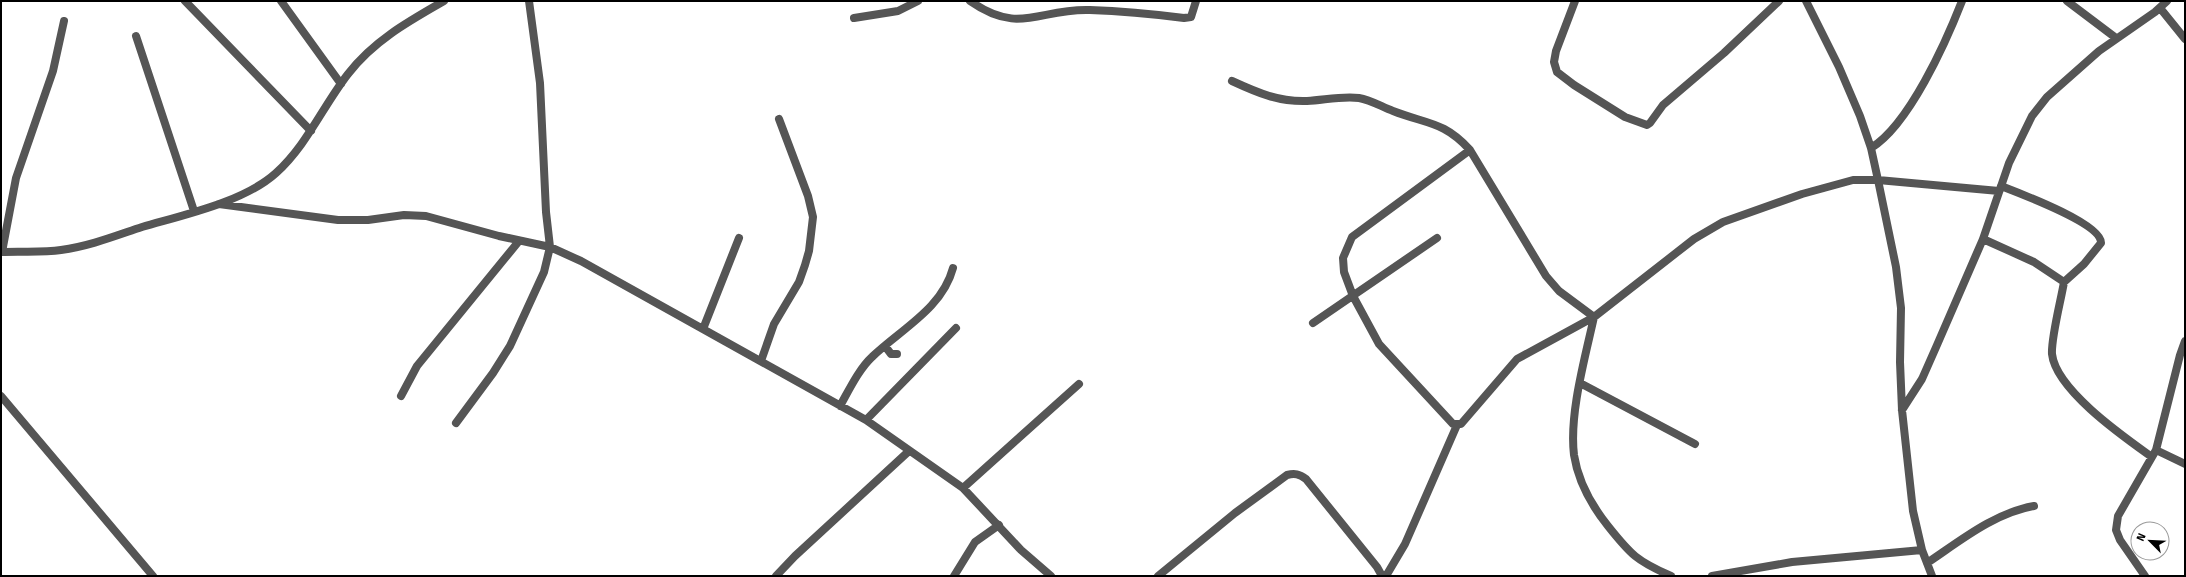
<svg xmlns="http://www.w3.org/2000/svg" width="2186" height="577" font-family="'Fira Sans',sans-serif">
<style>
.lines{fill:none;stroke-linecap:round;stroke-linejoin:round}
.street{stroke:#555;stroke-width:8}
</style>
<rect width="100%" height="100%" fill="#fff"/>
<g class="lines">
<!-- street -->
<path class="street" d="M185,1L311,131
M281,1L341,84
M970,1C1020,36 1039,8 1090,10C1121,11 1153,14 1184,18L1191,17L1196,1
M1575,1L1556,51L1554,62L1557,72L1574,85L1625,117L1647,125L1650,123L1663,105L1724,53L1779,1
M1806,1L1839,67L1860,116L1871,148L1878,180L1896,267L1901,308L1900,362L1902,410L1913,511L1922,550L1932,576
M2067,1L2116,38
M2160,8L2185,39
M854,18L898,11L918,1
M136,36L194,211
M1232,81C1258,93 1279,102 1307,101C1325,100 1341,96 1359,98C1371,100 1382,107 1393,111C1426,124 1444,121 1470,150L1546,276L1559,291L1594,317C1585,358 1569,414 1574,455C1578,481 1592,506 1608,526C1631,555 1637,561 1671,576
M1871,148C1909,125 1946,42 1962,1
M1470,150L1352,237L1343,258L1344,272L1353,296L1379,344L1453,424H1461L1517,359L1594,317L1694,239L1723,222L1802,194L1853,180H1878L1999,191
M219,204L338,220H368L404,215L426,216L499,236L550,247L581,261L866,420L963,488L1021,550L1051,576
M1983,239L2034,262L2064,282L2084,264L2101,243C2102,224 2019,193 2001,186
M1,252C21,251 42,253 61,250C90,246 115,236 142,227C183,215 244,202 276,173C307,145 323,106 348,74C373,41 409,21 444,1
M2,252L16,178L53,71L64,21
M2064,282C2061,300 2051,338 2052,354C2056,390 2124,437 2152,457
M1313,323L1437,238
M703,329L739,238
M885,346L891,354H897
M761,361L774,324L799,282L805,265L809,251L813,217L808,196L779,119
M1580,383L1695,444
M1,396L153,576
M401,396L417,366L519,241
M840,406C849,390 859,369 872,357C901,329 942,309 953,268
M1902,410L1922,379L1937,345L1983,239L2009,163L2032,116L2047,97L2099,51L2155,12L2167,1
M866,420L956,328
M456,423L493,373L510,346L544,272L550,247L546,212L540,83L529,1
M2156,450L2185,464
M963,488L1079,384
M1927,563C1960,541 1994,513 2034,506
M776,576L795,556L909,451
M954,576L975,542L999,525
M1158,576L1235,513L1287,475C1295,473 1299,474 1306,479L1377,567L1382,576
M1386,576L1405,544L1457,425
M1712,576L1792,562L1922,550
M2145,576L2120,540L2116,530L2118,516L2156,450L2180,355L2185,341"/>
</g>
<!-- border -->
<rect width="2186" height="577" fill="none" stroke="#000000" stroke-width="4"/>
<!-- north arrow -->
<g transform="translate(2150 541) rotate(294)"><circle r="19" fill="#ffffff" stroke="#999999"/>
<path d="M0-3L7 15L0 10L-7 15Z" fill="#000000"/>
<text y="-6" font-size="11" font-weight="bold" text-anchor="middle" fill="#000000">N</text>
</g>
</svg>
